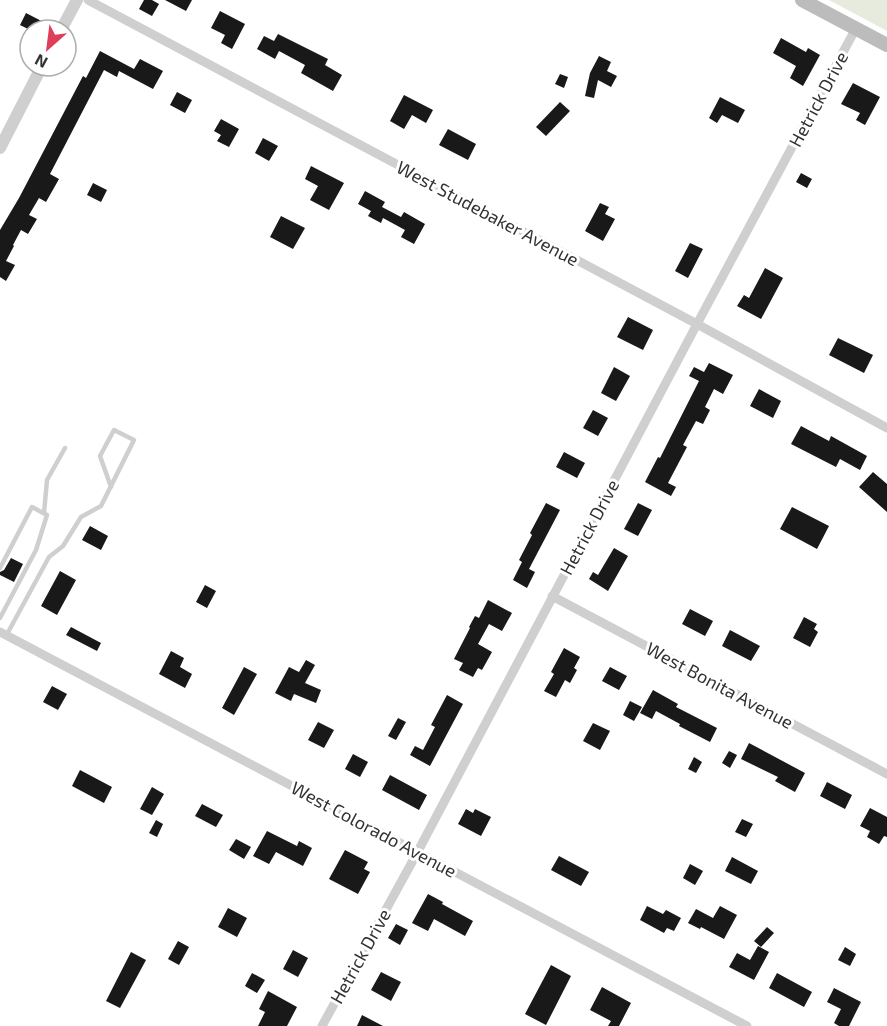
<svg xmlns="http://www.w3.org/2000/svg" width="887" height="1026" font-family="'Exo 2',sans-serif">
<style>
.green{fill:#e6ebde}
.building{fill:#191919}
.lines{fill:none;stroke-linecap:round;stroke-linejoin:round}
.service{stroke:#cfcfcf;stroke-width:4.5}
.minor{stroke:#cfcfcf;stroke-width:9}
.tertiary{stroke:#cfcfcf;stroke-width:12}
.secondary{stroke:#bcbcbc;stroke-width:14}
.labels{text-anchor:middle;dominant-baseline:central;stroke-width:6;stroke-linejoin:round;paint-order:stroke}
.street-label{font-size:18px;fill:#323232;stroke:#fff}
</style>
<rect width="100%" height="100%" fill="#fff"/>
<!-- green -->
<path class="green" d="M829,0H887V31Z"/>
<!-- building -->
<path class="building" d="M144,0H152L159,4L152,16L139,9Z
M165,0H192L186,11Z
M220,11L245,24L232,49L221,43L225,35L211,28Z
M26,13L53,27V30H30L20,25Z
M278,34L328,59L325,65L342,75L333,91L301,73L305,65L279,51L275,59L257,49L264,36L274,41Z
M781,38L806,52L808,48L820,55L803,86L790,78L796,66L773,53Z
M100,51L134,69L140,59L163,71L153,89L119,71L117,77L104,70L50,174L59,179L46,202L39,198L29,215L37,219L28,234L21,230L13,245L14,246L6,261L15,265L6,281L0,277V230L19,198L83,76L86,78Z
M599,56L611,62L607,71L617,76L611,87L598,80L594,98L585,96L590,73Z
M560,74L568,77L564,88L555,84Z
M853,83L880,97L865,125L856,120L860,113L841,104Z
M177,92L192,100L185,113L170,105Z
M404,95L433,110L426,123L412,115L404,129L390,121Z
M720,97L745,110L738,123L722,115L717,123L709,118Z
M560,102L570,111L546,136L536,127Z
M221,119L239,129L229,147L217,141L221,135L214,131Z
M448,129L476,144L468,160L439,145Z
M263,138L278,146L269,161L255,153Z
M311,166L344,183L329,210L310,200L318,186L305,179Z
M801,173L812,179L807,188L796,182Z
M93,183L107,190L101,202L87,195Z
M365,191L385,202L382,207L401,217L404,212L425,224L414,244L401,237L405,230L383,218L381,223L368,216L371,211L358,204Z
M600,203L609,207L605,214L615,219L603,241L585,231Z
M281,216L305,228L293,249L270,237Z
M690,243L703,249L688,278L675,271Z
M765,268L783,278L761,319L737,306L744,295L749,298Z
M628,317L653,330L643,350L617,337Z
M838,338L873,355L864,373L829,355Z
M709,363L733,375L723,394L714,389L705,407L710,410L703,424L696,421L683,445L687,447L668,483L676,487L671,496L645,482L658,457L660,458L699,381L689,376L694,367L704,372Z
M614,367L630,376L616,401L601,393Z
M759,389L781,401L773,418L750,406Z
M593,410L608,418L598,436L583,428Z
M801,426L829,441L831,436L867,456L860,470L840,459L836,467L791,444Z
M564,452L585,463L577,478L556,467Z
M873,472L887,484V512L859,487Z
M546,503L560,510L529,569L535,572L527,588L513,580L522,562L519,560L532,535L530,533Z
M638,503L652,510L638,536L624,529Z
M792,507L829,526L817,549L780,529Z
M90,526L108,536L101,550L82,540Z
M614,548L628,556L608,591L589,579L593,572L598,575Z
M11,558L23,564L14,582L0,575V572L4,570Z
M60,571L76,580L57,615L41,606Z
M205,585L216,591L207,608L196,602Z
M488,600L512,613L502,631L489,624L478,644L492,652L482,670L478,668L473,677L459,670L463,663L454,659L470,628L469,627L475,616L479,618Z
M690,609L713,621L705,636L682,624Z
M804,617L817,624L814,629L818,632L810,647L793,638Z
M71,627L101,643L97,651L66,635Z
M730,630L760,646L751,661L722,646Z
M564,648L580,657L574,668L577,670L570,683L565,680L556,697L544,691L554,674L551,672Z
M171,651L184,658L180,667L192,674L185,688L159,674Z
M306,660L315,665L305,683L321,690L316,703L294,694L291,701L275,693L289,667L299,672Z
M244,667L257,674L234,715L222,708Z
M610,667L627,676L619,690L602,681Z
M52,686L67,694L58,710L43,702Z
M653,690L678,704L676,707L717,728L710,742L679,726L680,724L656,711L652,719L640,713Z
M447,695L463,704L430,766L410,755L415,746L423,750L435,727L431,725Z
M630,701L642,707L634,721L623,715Z
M398,718L406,722L396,740L388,736Z
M318,722L334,730L324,748L308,740Z
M593,723L610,731L600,750L583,741Z
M749,743L805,773L795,792L775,781L778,777L741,759Z
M729,751L737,755L730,768L722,763Z
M353,754L368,762L360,777L345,769Z
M694,757L702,762L696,773L688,769Z
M80,770L112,787L104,803L72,786Z
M390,775L427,795L419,810L382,790Z
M827,782L852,795L845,809L820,796Z
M152,787L164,794L152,815L140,809Z
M202,804L223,815L216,827L195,816Z
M870,808L887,817V837L884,836L879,844L867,837L870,831L860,826Z
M466,809L473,813L475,809L491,817L481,836L458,824Z
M742,819L753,824L746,837L735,832Z
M156,820L163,824L157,837L149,833Z
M267,831L297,846L299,841L312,848L303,866L276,852L269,864L253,856Z
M236,839L251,847L244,859L229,850Z
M345,850L368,862L364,869L370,872L358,894L329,879Z
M559,856L589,872L581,886L551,870Z
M732,857L758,871L751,884L725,871Z
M690,864L703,871L695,885L683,878Z
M428,894L443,902L442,904L473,921L465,936L434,919L428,931L412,923Z
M647,906L663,914L666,910L681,918L674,931L667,928L664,933L640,920Z
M720,906L737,915L724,939L701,927L700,929L688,923L696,909L713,918Z
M228,908L247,918L237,937L218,927Z
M396,924L408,930L400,945L388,938Z
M767,927L774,933L761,947L754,941Z
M178,941L189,947L179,965L168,959Z
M758,946L769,952L754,980L729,967L737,953L750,960Z
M845,947L856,954L850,966L838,960Z
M293,950L308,958L298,977L283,969Z
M131,952L146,960L120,1008L106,1001Z
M551,965L571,976L546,1025L525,1014Z
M381,972L401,982L391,1001L371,990Z
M252,973L265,980L257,993L245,986Z
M777,973L812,992L804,1007L769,988Z
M602,987L631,1003L619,1026H608L611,1021L590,1010Z
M834,988L861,1002L849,1026H839L834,1023L841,1009L827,1002Z
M268,991L297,1007L287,1026H258L265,1012L259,1009Z
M362,1015L383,1026H357Z"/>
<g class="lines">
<!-- service -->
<path class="service" d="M44,513L47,480L65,448
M0,568L32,507L47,515L36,550L0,618
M6,636L49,557L63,546L81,517L101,506L134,440L114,430L100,456L111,487"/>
<!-- minor -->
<path class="minor" d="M88,0L697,324L887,428
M552,596L887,774
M0,632L747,1026
M322,1026L417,853L697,324L856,28"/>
<!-- tertiary -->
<path class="tertiary" d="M61,30L77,0
M0,148L42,66"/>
<!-- secondary -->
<path class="secondary" d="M802,0L887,45"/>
</g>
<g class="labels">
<!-- street labels -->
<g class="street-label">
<text transform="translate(818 99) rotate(-62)">Hetrick Drive</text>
<text transform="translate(488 213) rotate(28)">West Studebaker Avenue</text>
<text transform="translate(589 527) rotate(-62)">Hetrick Drive</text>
<text transform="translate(720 685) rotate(28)">West Bonita Avenue</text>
<text transform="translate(374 829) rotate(28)">West Colorado Avenue</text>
<text transform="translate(360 956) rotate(-61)">Hetrick Drive</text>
</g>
</g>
<!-- north arrow -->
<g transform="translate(48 48) rotate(208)"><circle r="28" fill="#ffffff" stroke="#adadad" stroke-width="1.5"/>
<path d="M0-4.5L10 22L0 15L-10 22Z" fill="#df3e59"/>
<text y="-9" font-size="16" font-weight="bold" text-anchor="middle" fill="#323232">N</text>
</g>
</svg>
